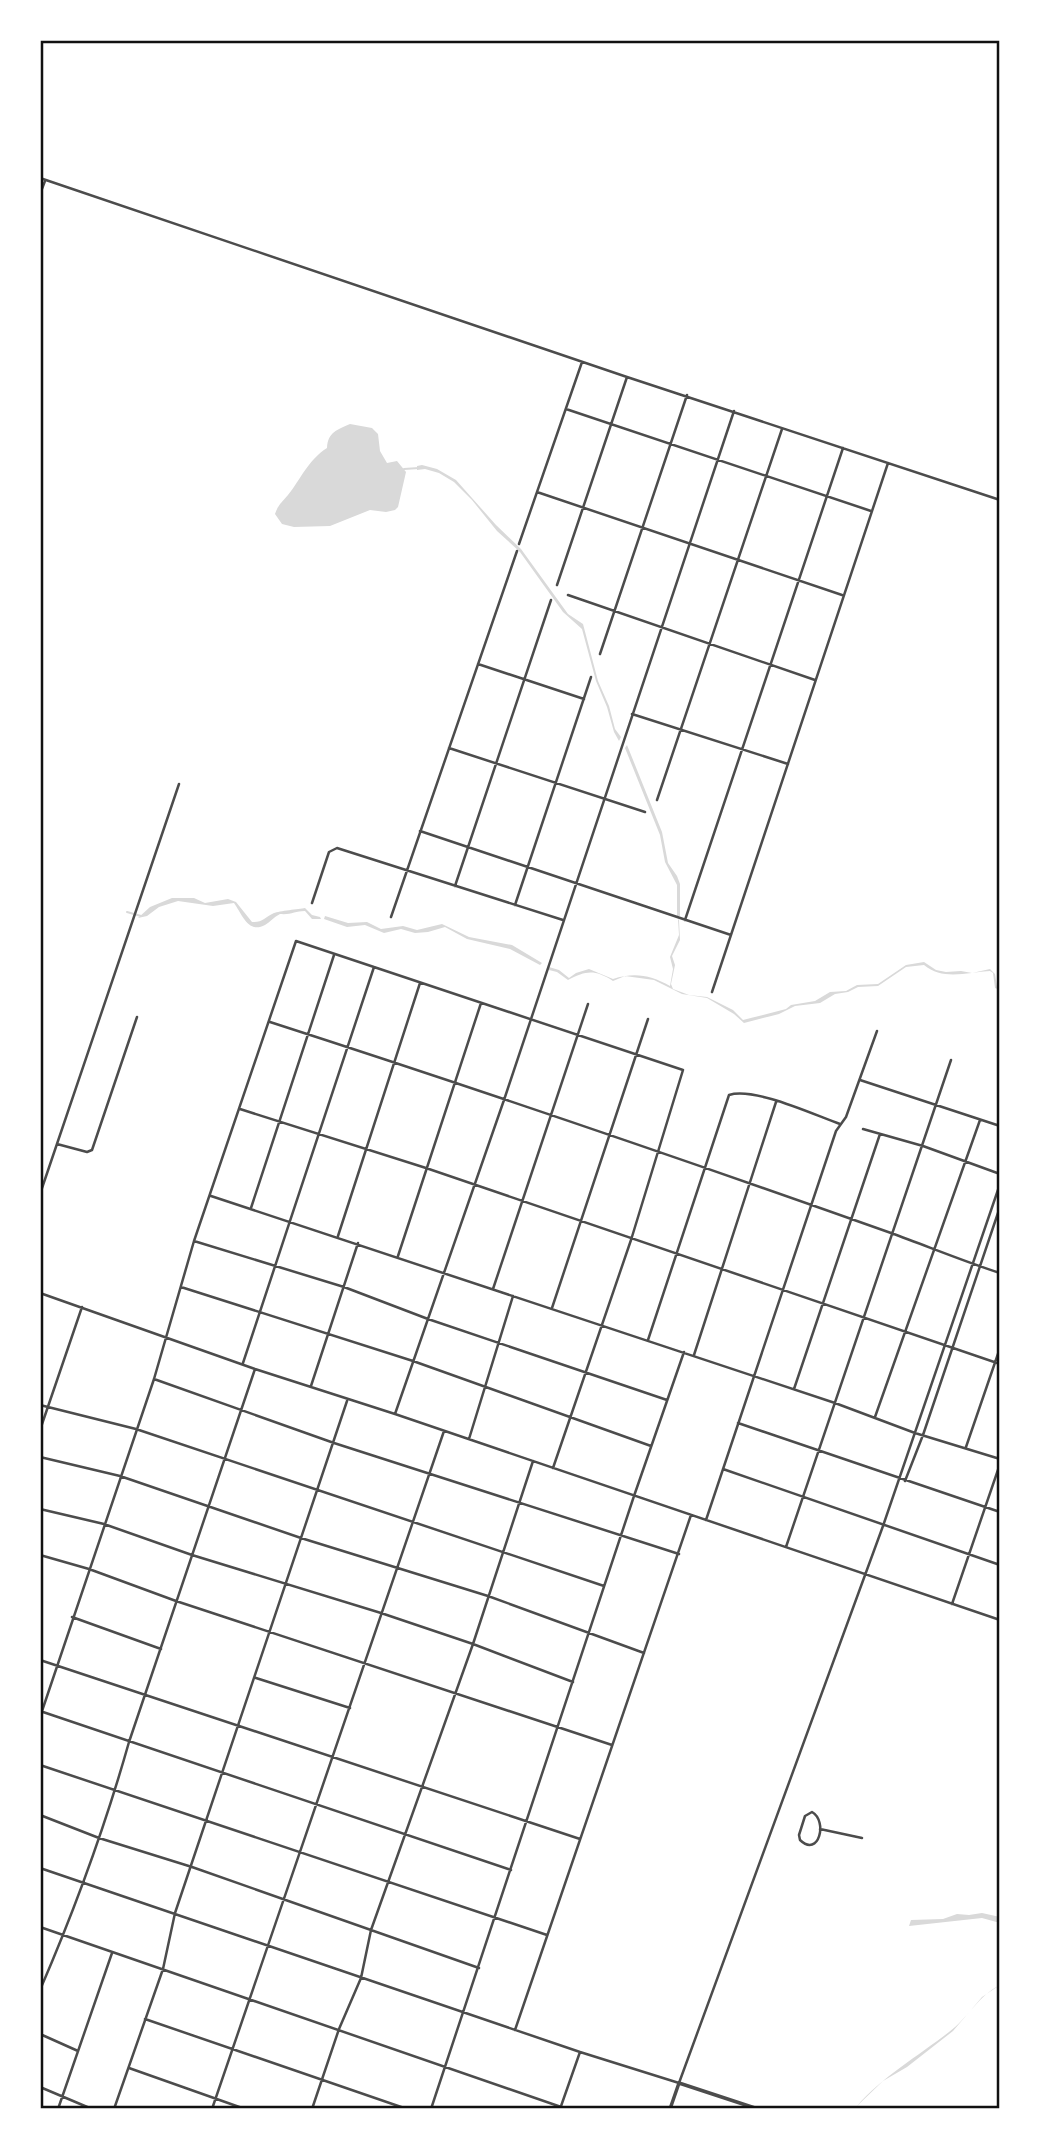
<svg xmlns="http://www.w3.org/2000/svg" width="1040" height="2149" font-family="'Alegreya Sans',sans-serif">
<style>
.water{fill:#d9d9d9}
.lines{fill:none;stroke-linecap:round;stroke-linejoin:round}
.stream{stroke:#d9d9d9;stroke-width:2}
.minor{stroke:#4c4c4c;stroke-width:2.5}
.tertiary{stroke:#4c4c4c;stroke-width:3.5}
.neatline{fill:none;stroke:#111;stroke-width:2.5}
</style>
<rect width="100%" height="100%" fill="#fff"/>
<!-- water -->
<path class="water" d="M350,424L372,428L378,434L380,451L387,463L397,461L406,472L398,507L395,510L386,512L370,510L330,526L294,527L282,524L275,514C278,505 282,502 288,495C301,479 308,460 327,448C328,432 337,430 350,424Z
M422,465L437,469L456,480L496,525L521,549L568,614L583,624L598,681L609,706L615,729L621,737L619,741L614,732L607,707L596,681L582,629L563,612L520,552L497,531L472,500L454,482L439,473L425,469L417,470V466Z
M627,745L662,832L668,863L677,876L680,884V916H677V885L665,862L660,835L625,748Z
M172,898H194L205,903L228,899L236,902L252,922C262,923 265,917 274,913C279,911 299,909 305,908L312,915L320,917L321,919H312L305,911C295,911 291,915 280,914C274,917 270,922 265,925C248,934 242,914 234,903L213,906L178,901L159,907L147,916L138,918L150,907Z
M325,916L348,923L367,922L381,929L403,926L417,930L442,924L469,937L512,945L542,963L540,965L510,949L467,939L445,927L428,932L415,933L401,929L384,933L365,925L347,927L324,919Z
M678,919L679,920L680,940L672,956L675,965L671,984L673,989L689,995L707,997L733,1010L743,1020L786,1009L791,1005L815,1001L830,992L846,991L857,985L878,984L906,965L924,962L936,970L946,972L961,971L972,973L990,969L995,974L997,987L1000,990L995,988L993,973L990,971C968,972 943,981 924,965L906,967L878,986L858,987L848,992L835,994L820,1003L795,1006L779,1014L744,1023L734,1014L707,998L682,994L654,980L625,976L613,981C594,969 586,971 568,980L557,972L549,970V967L559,970L569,978L576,973L589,969L613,979C634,972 651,975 670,986L673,969L670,957L679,935Z
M982,1913L1000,1917V1923L982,1918L909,1926L911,1920L943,1919L957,1914L969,1915Z
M1000,1985L982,1997L953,2031L907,2067L883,2081L857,2106C881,2078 918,2056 949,2032C968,2018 978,1996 1000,1985Z"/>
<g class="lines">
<!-- stream -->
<path class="stream" d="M404,469L419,468
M127,912L141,916"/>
<!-- minor -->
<path class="minor" d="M40,178L627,377L1000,500
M40,194L45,181
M566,409L871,511
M537,492L842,595
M519,544L582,362
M557,585L627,377
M568,595L815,680
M600,654L687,395
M478,664L584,699
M632,714L788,764
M449,748L645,812
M657,800L782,429
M420,831L731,935
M455,886L551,600
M312,903L329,852L337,848L563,920
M515,905L591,677
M391,917L517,551
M685,920L843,448
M712,992L888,463
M270,1022C478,1089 685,1160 891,1233C927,1246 963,1261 1000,1273
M860,1080L1000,1126
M240,1109L426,1168L1000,1364
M863,1129L923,1146L1000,1174
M57,1144L87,1152L92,1150L137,1017
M40,1194L179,784
M211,1196L835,1403L915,1433L1000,1459
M251,1208L334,955
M338,1236L420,983
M194,1241L344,1287L428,1319L667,1400
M398,1256L481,1003
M181,1287L413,1361L651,1446
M493,1289L588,1004
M40,1293L255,1369L395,1414L1000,1620
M552,1308L648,1019
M648,1340L729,1095C755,1087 814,1115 840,1124
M694,1355L776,1102
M243,1363L374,967
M154,1379L334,1443L679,1554
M311,1386L358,1243
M794,1389L880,1134
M40,1405L136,1429L604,1586
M395,1414L504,1100L734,411
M875,1417L980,1120
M738,1423L1000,1512
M40,1430L82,1307
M469,1439L513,1296
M966,1447L1000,1348
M40,1457L120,1476L301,1538L488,1596L644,1653
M723,1469L1000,1565
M905,1481L923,1435L1000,1207
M40,1509L104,1524L192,1555L381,1613L473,1644L573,1682
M706,1520L836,1131L846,1117L877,1031
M786,1547L951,1060
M40,1555L89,1569L176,1601L612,1745
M952,1604L1000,1464
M72,1617L161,1649
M40,1660L580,1839
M256,1678L350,1708
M43,1712L511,1870
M40,1717L154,1379L194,1241L296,941L683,1070L631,1240L553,1468
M40,1765L547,1935
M812,1812C828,1821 819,1858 800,1840L799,1835L805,1816Z
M40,1815L99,1838L192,1867L479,1968
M820,1829L862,1838
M40,1868L580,2052L679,2083L883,1526L1000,1184
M40,1927L567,2109
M40,1990C75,1909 105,1827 129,1742L255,1369
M145,2019L407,2109
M515,2030L691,1515
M40,2034L78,2051
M129,2068L245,2109
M40,2087L92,2109
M58,2109L112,1953
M114,2109L163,1969L175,1913L347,1401
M212,2109L444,1431
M312,2109L339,2029L361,1978L371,1930L473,1644L533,1461
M431,2109L634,1496L684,1352
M560,2109L580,2052"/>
<!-- tertiary -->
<path class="tertiary" d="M670,2109L679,2083L758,2109"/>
</g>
<!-- border -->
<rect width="1040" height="2149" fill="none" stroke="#ffffff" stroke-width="84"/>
<rect x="42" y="42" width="956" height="2065" class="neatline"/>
</svg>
